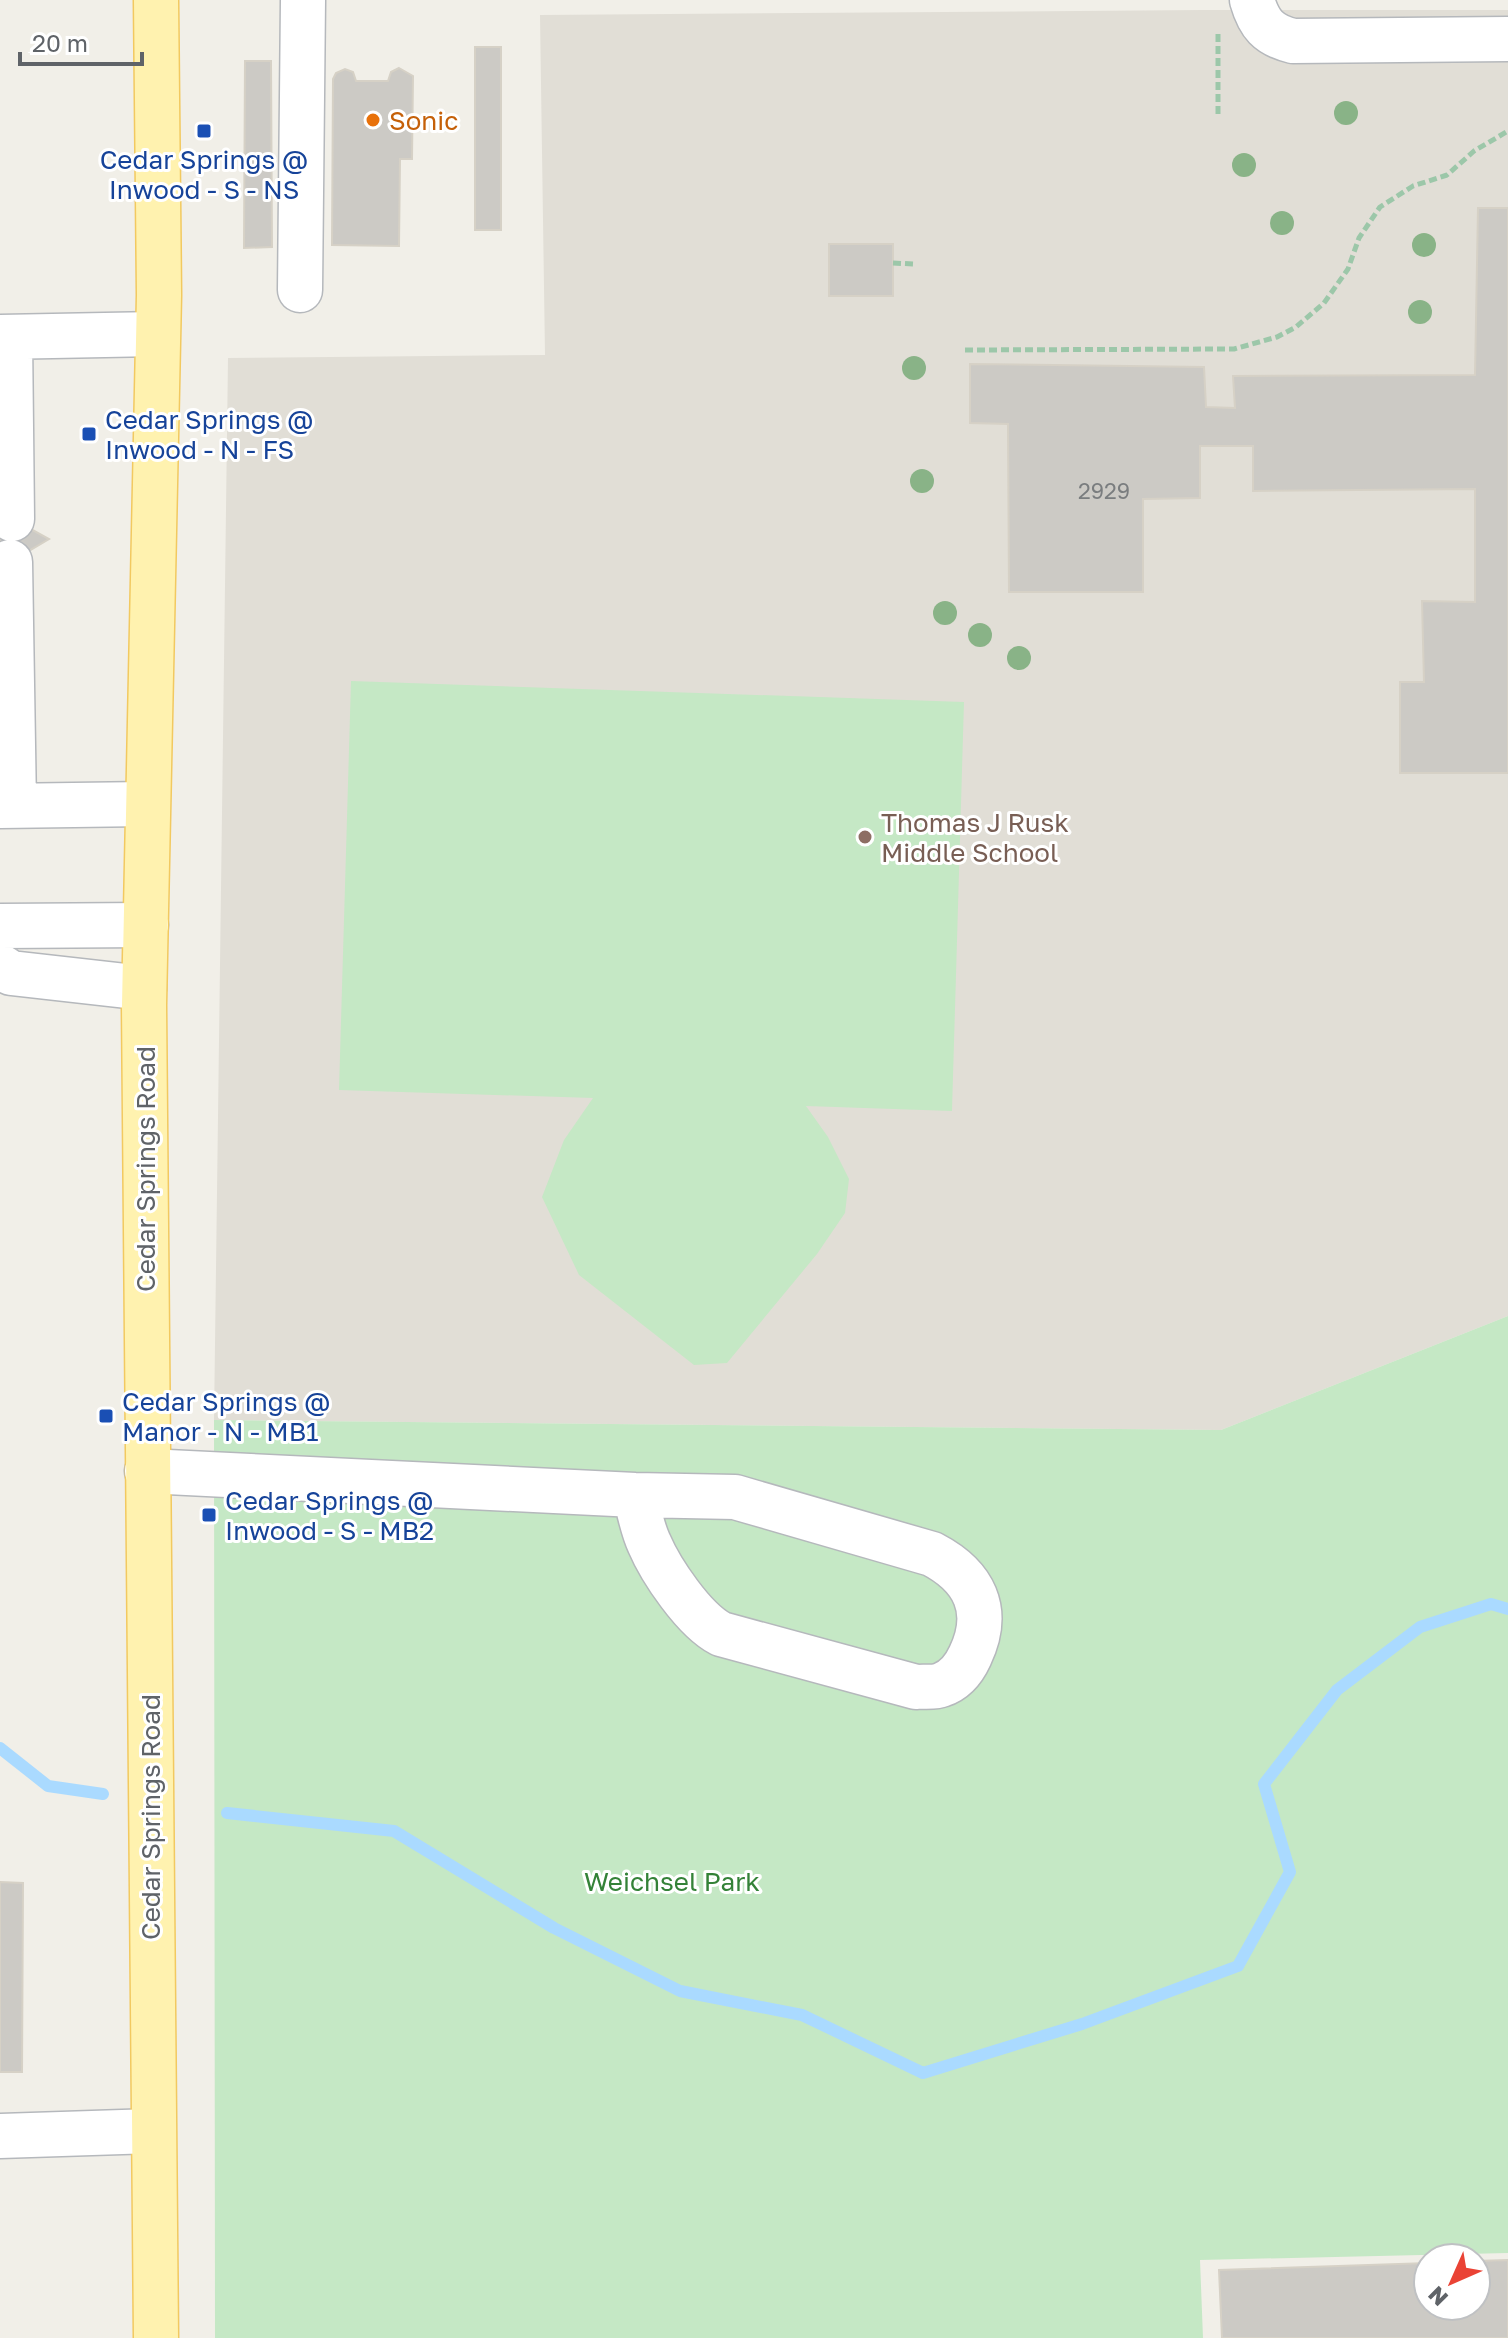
<svg xmlns="http://www.w3.org/2000/svg" width="1508" height="2338" font-family="'Golos Text',sans-serif">
<style>
.education{fill:#e1ded6}
.green{fill:#c5e8c5}
.lines{fill:none;stroke-linecap:round;stroke-linejoin:round}
.stream{stroke:#aadaff;stroke-width:12}
.building{fill:#cccac5;stroke:#d6d1c6;stroke-width:2}
.minor-casing{stroke:#b5b8bc;stroke-width:47}
.major-casing{stroke:#f2c960;stroke-width:47}
.path{stroke:#9cc7a9;stroke-width:5;stroke-dasharray:8 4;stroke-linecap:butt}
.minor{stroke:#fff;stroke-width:44}
.major{stroke:#fff2af;stroke-width:44}
.tree{fill:#89b387}
.food-dot{fill:#e8710a;stroke:#fff;stroke-width:3}
.transit-dot{fill:#1a4fb4;stroke:#fff;stroke-width:3}
.education-dot{fill:#8d6e63;stroke:#fff;stroke-width:3}
.labels{text-anchor:middle;dominant-baseline:central;stroke-width:6;stroke-linejoin:round;paint-order:stroke}
.number-label{font-size:22px;fill:#7a7d7f}
.food-label{font-size:26px;fill:#c56008;stroke:#fff;text-anchor:start}
.transit-label{font-size:26px;fill:#164399;stroke:#fff;text-anchor:start}
.education-label{font-size:26px;fill:#785e54;stroke:#fff;text-anchor:start}
.street-label{font-size:26px;fill:#5f6368;stroke:#fff}
.park-label{font-size:26px;fill:#348238;stroke:#fff}
</style>
<rect width="100%" height="100%" fill="#f1efe8"/>
<!-- education -->
<path class="education" d="M1202,10H1508V1316L1221,1430L214,1420L228,358L545,355L540,15Z"/>
<!-- green -->
<path class="green" d="M351,681L964,702L952,1111L806,1106L828,1137L849,1179L845,1213L817,1254L727,1363L694,1365L579,1275L542,1197L564,1140L593,1098L339,1090Z
M1508,1316V2253L1200,2260L1203,2338H215L214,1420L1221,1430Z"/>
<g class="lines">
<!-- stream -->
<path class="stream" d="M0,1748L48,1786L103,1794
M227,1813L394,1831L554,1928L680,1991L802,2015L923,2073L1082,2024L1238,1966L1290,1872L1264,1784L1337,1690L1420,1627L1491,1604L1508,1609"/>
</g>
<!-- building -->
<path class="building" d="M475,47H501V230H475Z
M245,61H271L272,247L244,248Z
M399,68L413,76L412,159H400L399,246L332,245L333,79L336,73L345,69L353,72L356,81H388L391,72Z
M1478,208H1508V773H1400V682H1424L1422,601L1475,602V489L1253,491V446H1200V498L1143,499V592H1009L1008,424L970,423V364L1204,367L1206,407L1235,408L1233,376L1475,375Z
M829,244H893V296H829Z
M0,512L49,539L0,568Z
M0,1882L23,1883L22,2072H0Z
M1508,2260V2338H1222L1219,2270L1428,2263V2306H1476V2261Z"/>
<g class="lines">
<!-- minor casing -->
<g class="minor-casing">
<path id="minor" d="M1252,0C1259,24 1268,35 1293,41L1508,39
M300,290L303,0
M0,337L157,334
M10,337L12,519
M10,562L14,806
M0,806L147,804
M0,926L146,925
M0,966L11,973L144,988
M147,1471L635,1495L735,1497L932,1554C974,1576 992,1610 970,1656C964,1669 956,1680 941,1685C934,1688 923,1686 916,1687L721,1634C694,1620 661,1571 649,1543C642,1528 639,1510 635,1495
M0,2136L153,2131"/>
</g>
<!-- major casing -->
<g class="major-casing">
<path id="major" d="M156,2338L144,1005L159,295L156,0"/>
</g>
<!-- path -->
<path class="path" d="M1218,34V117
M893,263L913,264
M965,350L1234,349L1277,337L1296,327L1324,303L1348,269L1359,238L1380,207L1413,186L1447,175L1474,151L1508,131"/>
<!-- minor -->
<use href="#minor" class="minor"/>
<!-- major -->
<use href="#major" class="major"/>
</g>
<!-- trees -->
<g class="tree">
<circle cx="1346" cy="113" r="12"/>
<circle cx="1244" cy="165" r="12"/>
<circle cx="1282" cy="223" r="12"/>
<circle cx="1424" cy="245" r="12"/>
<circle cx="1420" cy="312" r="12"/>
<circle cx="914" cy="368" r="12"/>
<circle cx="922" cy="481" r="12"/>
<circle cx="945" cy="613" r="12"/>
<circle cx="980" cy="635" r="12"/>
<circle cx="1019" cy="658" r="12"/>
</g>
<!-- markers -->
<circle class="food-dot" cx="373" cy="120" r="8"/>
<g class="transit-dot">
<rect x="196" y="123" width="16" height="16" rx="4"/>
<rect x="81" y="426" width="16" height="16" rx="4"/>
<rect x="98" y="1408" width="16" height="16" rx="4"/>
<rect x="201" y="1507" width="16" height="16" rx="4"/>
</g>
<circle class="education-dot" cx="865" cy="837" r="8"/>
<g class="labels">
<!-- number labels -->
<g class="number-label">
<text x="1104" y="490">2929</text>
</g>
<!-- food labels -->
<g class="food-label">
<text x="389" y="120">Sonic</text>
</g>
<!-- transit labels -->
<g class="transit-label">
<text x="204" y="159" text-anchor="middle">Cedar Springs @<tspan x="204" dy="30">Inwood - S - NS</tspan></text>
<text x="105" y="419">Cedar Springs @<tspan x="105" dy="30">Inwood - N - FS</tspan></text>
<text x="122" y="1401">Cedar Springs @<tspan x="122" dy="30">Manor - N - MB1</tspan></text>
<text x="225" y="1500">Cedar Springs @<tspan x="225" dy="30">Inwood - S - MB2</tspan></text>
</g>
<!-- education labels -->
<g class="education-label">
<text x="881" y="822">Thomas J Rusk<tspan x="881" dy="30">Middle School</tspan></text>
</g>
<!-- street labels -->
<g class="street-label">
<text transform="translate(145 1169) rotate(-90)">Cedar Springs Road</text>
<text transform="translate(150 1817) rotate(-90)">Cedar Springs Road</text>
</g>
<!-- park labels -->
<g class="park-label">
<text x="672" y="1881">Weichsel Park</text>
</g>
</g>
<!-- north arrow -->
<g transform="translate(1452 2282) rotate(225)"><circle r="38" fill="#ffffff" stroke="#bfc1c3" stroke-width="2"/>
<path d="M0-6L14 30L0 20L-14 30Z" fill="#ea4335"/>
<text y="-12" font-size="22" font-weight="bold" text-anchor="middle" fill="#5f6368">N</text>
</g>
<!-- scale -->
<path d="M20 52v12h122v-12" fill="none" stroke="#5f6368" stroke-width="4"/>
<text x="32" y="52" font-size="24" fill="#5f6368" stroke="#ffffff" stroke-width="6" paint-order="stroke">20 m</text>
</svg>
